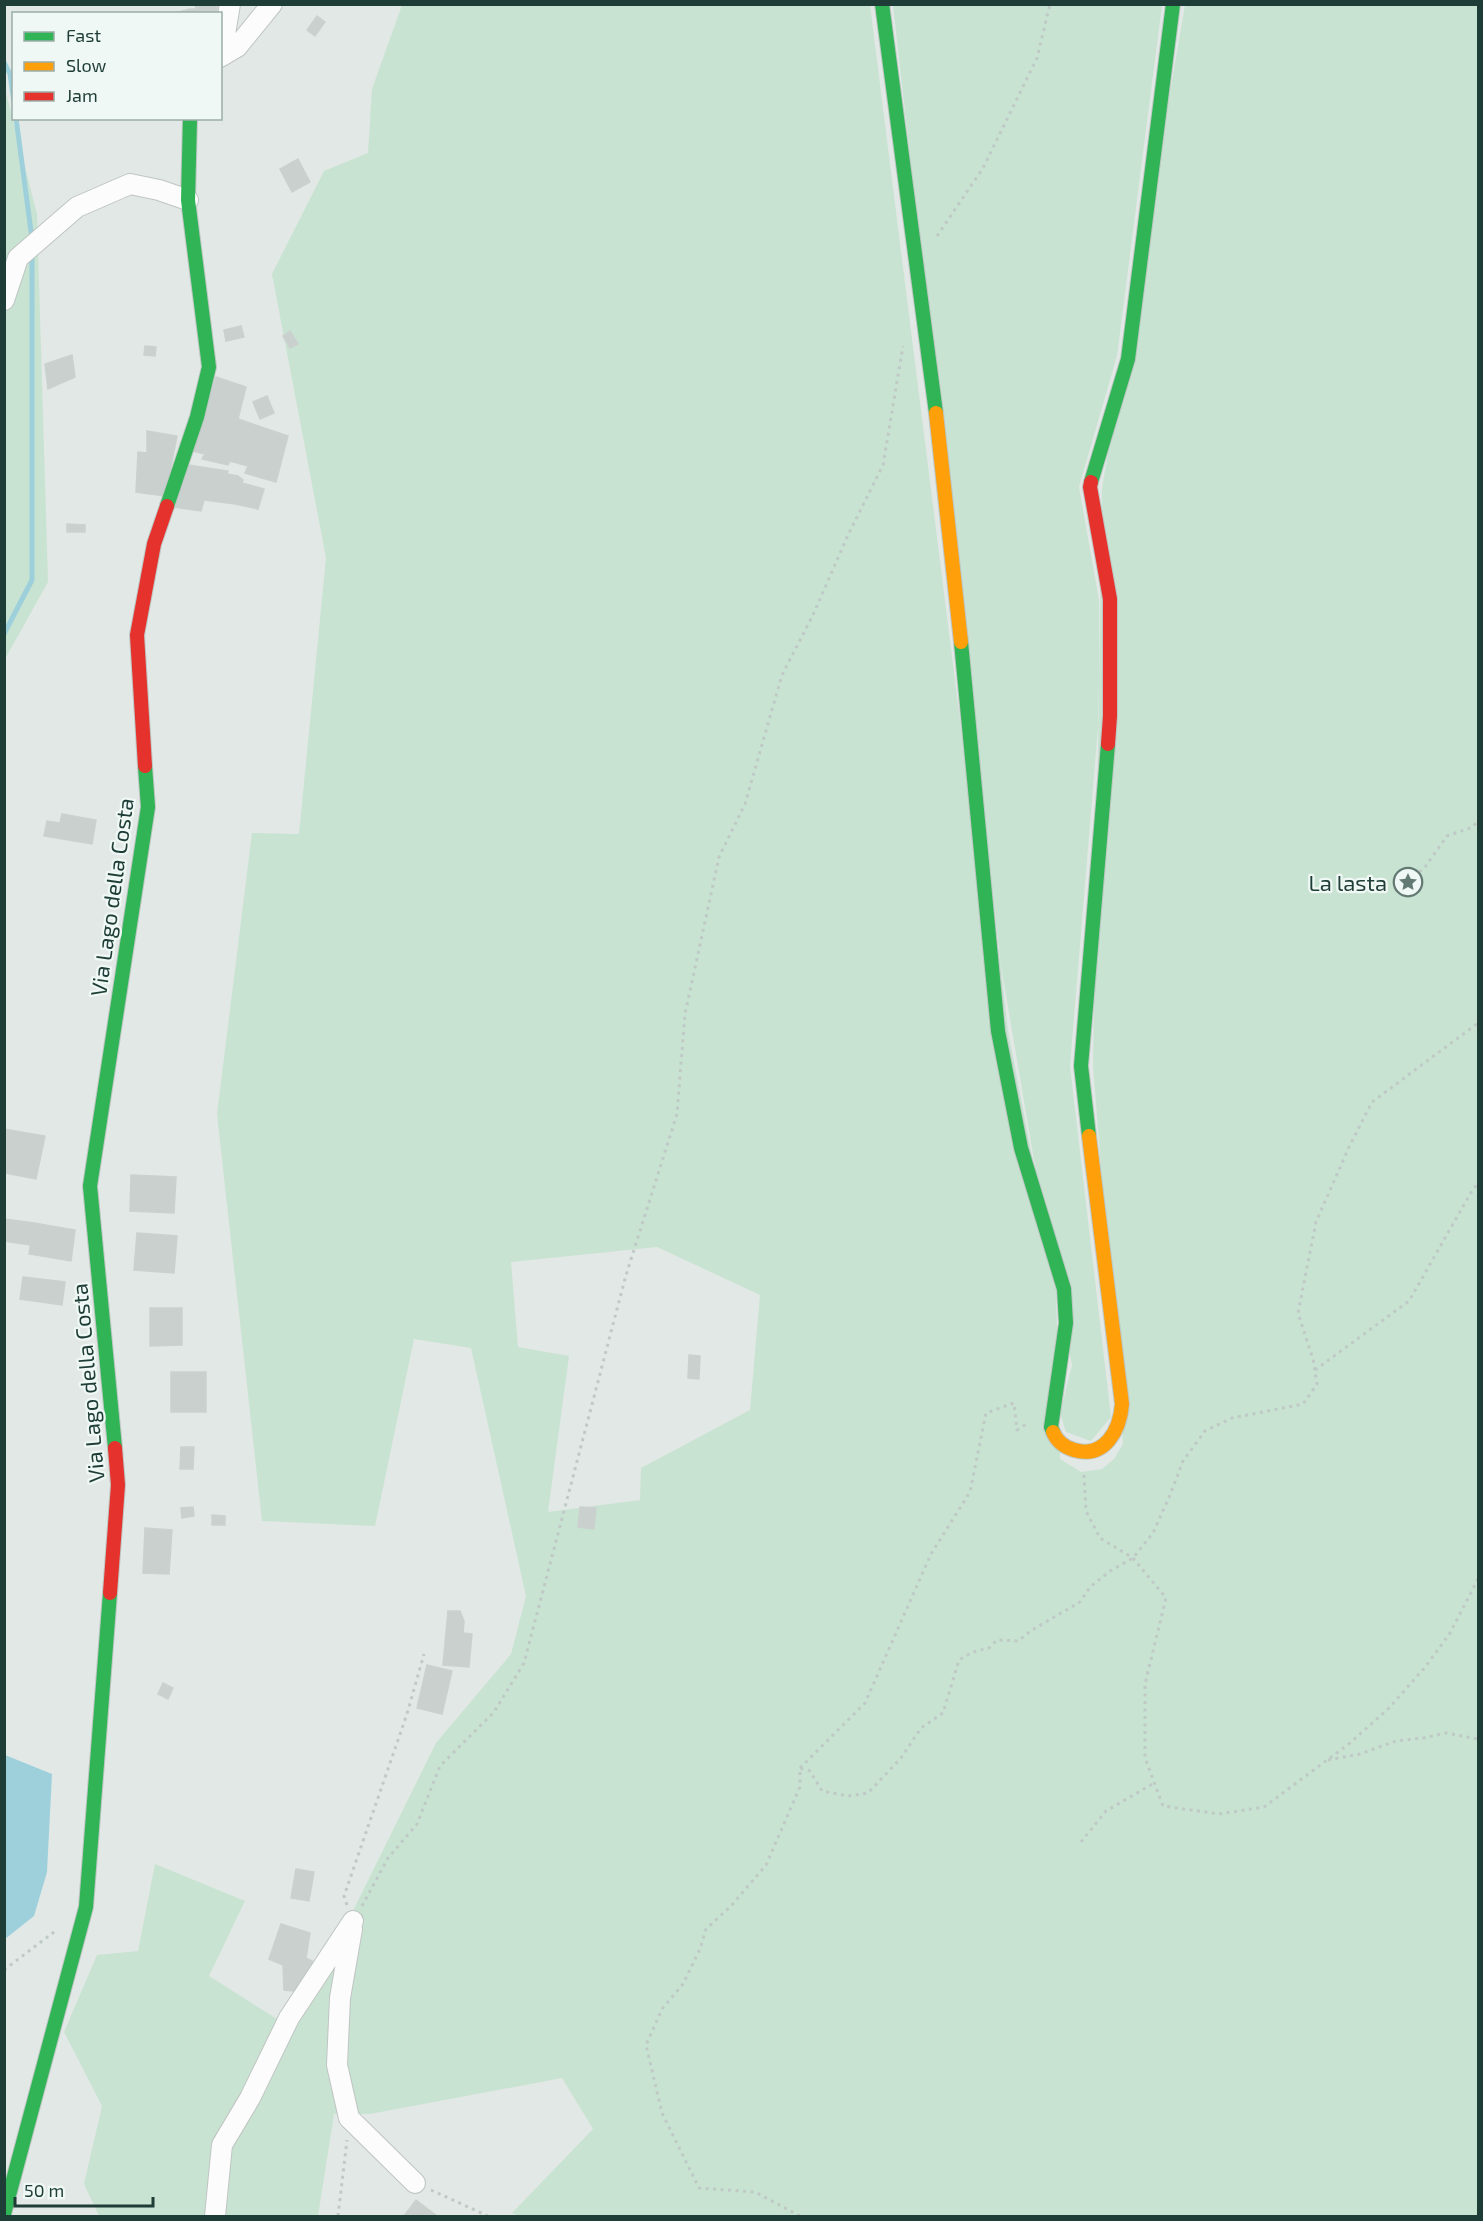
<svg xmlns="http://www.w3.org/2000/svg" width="1483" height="2221" font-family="'Exo 2',sans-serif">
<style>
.green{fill:#c9e3d2;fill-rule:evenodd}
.water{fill:#9dd0db}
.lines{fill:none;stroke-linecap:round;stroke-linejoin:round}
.stream{stroke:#9dd0db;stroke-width:5}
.building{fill:#c9d0cd;stroke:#cad1ce;stroke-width:1.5}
.street-casing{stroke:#bfc5c3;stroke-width:22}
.fast-casing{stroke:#bdc6c3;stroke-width:16}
.slow-casing{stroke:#bdc6c3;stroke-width:16}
.jam-casing{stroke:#bdc6c3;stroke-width:16}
.path{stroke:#bfc9c6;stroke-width:3;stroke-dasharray:3 4.5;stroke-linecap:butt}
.street{stroke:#fbfcfb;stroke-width:20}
.fast{stroke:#30b455;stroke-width:14}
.slow{stroke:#ff9f0a;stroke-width:14}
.jam{stroke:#e5322d;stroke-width:14}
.labels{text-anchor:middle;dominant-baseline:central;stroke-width:4.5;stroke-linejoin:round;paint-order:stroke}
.poi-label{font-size:22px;fill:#1e3d36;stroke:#eff8f4;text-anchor:end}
.street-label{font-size:22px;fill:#1e3d36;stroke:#eff8f4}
</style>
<rect width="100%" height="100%" fill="#e2e8e5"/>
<!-- green -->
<path class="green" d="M402,5H870L962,736L1056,1290L1060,1459L1081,1472L1102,1469L1114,1459L1123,1444L1093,1066L1102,488L1185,5H1478V2216H519L512,2213L593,2129L562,2078L370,2114H334L318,2216H99L84,2184L102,2106L64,2032L97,1955L138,1951L155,1864L245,1901L209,1976L294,2030L436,1743L511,1654L526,1596L471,1348L414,1339L375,1526L262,1521L217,1114L252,833L299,834L326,558L272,274L324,171L368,153L372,89ZM657,1247L760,1295L750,1410L641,1468L640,1500L548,1512L569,1356L518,1347L511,1262Z
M893,5H1162L1117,356L1079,487L1099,600V715L1070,1066L1111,1417L1091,1441L1066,1432L1060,1413L1072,1365L1008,1030Z
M4,85L37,214L48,582L5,659Z"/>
<!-- water -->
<path class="water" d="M5,1755L52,1774L47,1872L34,1916L5,1939Z"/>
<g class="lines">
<!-- stream -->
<path class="stream" d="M4,62L10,74L14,102
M16,118L32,239
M4,634L32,580V254"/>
</g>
<!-- building -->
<path class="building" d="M195,4H217V9H196Z
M190,9H217V14H172Z
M317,16L325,22L315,36L307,30Z
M298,159L310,182L292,192L280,169Z
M241,326L244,337L226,341L224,330Z
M290,331L298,344L290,348L283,336Z
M145,346L156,347L155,356L144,355Z
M72,355L75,377L48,389L45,364Z
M216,377L246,387L238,419L288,436L276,482L245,473L248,466L230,461L228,465L202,459L205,454L192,451Z
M267,396L274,413L260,419L253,402Z
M147,431L177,436L165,496L136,492L138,452L147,453Z
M188,465L228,471L227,474L238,476L243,480L235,504L204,500L201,511L173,507Z
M242,483L264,489L258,509L235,504Z
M67,524L85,525V532H67Z
M62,814L96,820L92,844L44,836L47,821L60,823Z
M4,1129L45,1136L36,1179L4,1173Z
M131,1175L176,1177L174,1213L130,1211Z
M4,1219L34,1223L30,1245L4,1241Z
M34,1223L75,1230L71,1261L29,1254Z
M137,1233L177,1236L174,1273L134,1270Z
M23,1277L65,1282L62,1305L20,1299Z
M150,1308H182V1345L150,1346Z
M689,1355L700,1356L699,1379L688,1378Z
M171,1372H206V1412H171Z
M181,1447H194L193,1469H180Z
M193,1507L194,1516L182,1518L181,1508Z
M580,1507L596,1508L594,1529L578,1527Z
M212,1515L225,1516V1525H212Z
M145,1528L172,1530L169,1574L143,1573Z
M448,1611H460L464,1621L463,1633L472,1634L469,1667L443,1665Z
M427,1665L452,1671L442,1714L417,1708Z
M163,1683L173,1688L168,1699L158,1694Z
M296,1869L314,1872L309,1901L291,1898Z
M281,1924L310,1933L306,1958L314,1962L302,1992L284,1990L283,1965L269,1959Z
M416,2200L437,2216H404Z"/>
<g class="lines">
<!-- street casing -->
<g class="street-casing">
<path id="street" d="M220,45L224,40L230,4
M220,57L237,47L272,4
M4,300L18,258L77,207L130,184L159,190L188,200
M352,1929L340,1998L337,2065L349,2118L415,2183
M215,2216L222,2145L250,2098L289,2018L353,1921"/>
</g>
<!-- fast casing -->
<g class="fast-casing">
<path id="fast" d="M882,4L936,413
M1091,482L1128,359L1173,4
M167,506L197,417L209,367L188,200L190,118
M961,642L998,1031L1021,1148L1064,1289L1066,1323L1051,1427L1053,1432
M1089,1136L1081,1066L1108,744
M115,1448L90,1186L148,807L145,766
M4,2214L86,1907L110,1593"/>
</g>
<!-- slow casing -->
<g class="slow-casing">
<path id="slow" d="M936,413L961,642
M1053,1432C1057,1442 1064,1447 1074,1450C1105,1459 1120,1430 1122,1404L1089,1136"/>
</g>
<!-- jam casing -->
<g class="jam-casing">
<path id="jam" d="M1091,482L1090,487L1110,599V716L1108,744
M145,766L137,635L154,544L167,506
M110,1593L118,1485L115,1448"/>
</g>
<!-- path -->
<path class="path" d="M937,236L983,168L1037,58L1050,4
M1408,882L1425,867L1447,836L1473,827L1478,820
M1315,1370L1409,1301L1473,1189L1478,1184
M1084,1475L1086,1511L1100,1538L1133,1558L1166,1598L1145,1684V1758L1163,1806L1219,1814L1264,1807L1350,1743L1389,1708L1426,1666L1450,1633L1478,1579
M1328,1760L1360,1754L1396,1741L1423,1738L1446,1733L1478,1739
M800,1768L865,1703L931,1554L970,1492L986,1413L1014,1403L1017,1430L1028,1423
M1081,1842L1106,1811L1154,1783
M347,1905L344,1896L407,1714L424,1654
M362,1906L388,1858L417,1824L440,1766L494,1712L524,1663L626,1275L677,1114L685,1014L719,857L745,804L782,675L813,615L848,535L883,465L903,346
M4,1970L54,1932
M431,2190L488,2216
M338,2216L347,2140
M800,2216L755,2192L699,2188L662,2113L646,2045L662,2009L683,1984L700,1949L706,1929L731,1906L766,1865L800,1787V1768L810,1771L822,1791L848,1796L868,1793L901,1758L921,1728L943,1713L959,1660L973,1652L989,1648L997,1640L1018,1641L1032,1630L1080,1602L1090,1587L1110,1571L1133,1558L1153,1533L1170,1495L1183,1461L1205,1431L1232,1418L1303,1404L1317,1384L1313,1359L1298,1313L1316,1222L1349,1147L1372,1102L1478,1023"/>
<!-- street -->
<use href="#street" class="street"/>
<!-- fast -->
<use href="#fast" class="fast"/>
<!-- slow -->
<use href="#slow" class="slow"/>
<!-- jam -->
<use href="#jam" class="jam"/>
</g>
<!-- icons -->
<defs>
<g id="sight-ring" transform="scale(1.5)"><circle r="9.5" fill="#eff8f4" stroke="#637973" stroke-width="1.5"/><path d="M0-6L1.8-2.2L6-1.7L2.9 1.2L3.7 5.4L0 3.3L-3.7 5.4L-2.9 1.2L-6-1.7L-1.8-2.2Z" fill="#637973"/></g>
</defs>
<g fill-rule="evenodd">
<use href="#sight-ring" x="1408" y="882"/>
</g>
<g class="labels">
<!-- poi labels -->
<g class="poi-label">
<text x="1387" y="882">La lasta</text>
</g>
<!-- street labels -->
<g class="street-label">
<text transform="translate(111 897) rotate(-82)">Via Lago della Costa</text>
<text transform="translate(87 1383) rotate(-95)">Via Lago della Costa</text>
</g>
</g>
<!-- border -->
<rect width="1483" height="2221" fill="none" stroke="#1e3d36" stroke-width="12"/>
<!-- legend -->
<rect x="12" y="12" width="210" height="108" fill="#eff8f4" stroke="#9bada8" stroke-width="1.5"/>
<rect x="24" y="32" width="30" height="9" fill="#30b455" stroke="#9bada8" stroke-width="1.5"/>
<text x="66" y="42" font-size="18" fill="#1e3d36">Fast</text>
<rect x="24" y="62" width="30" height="9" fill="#ff9f0a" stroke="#9bada8" stroke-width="1.5"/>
<text x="66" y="72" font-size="18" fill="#1e3d36">Slow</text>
<rect x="24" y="92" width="30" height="9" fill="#e5322d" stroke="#9bada8" stroke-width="1.5"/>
<text x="66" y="102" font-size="18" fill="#1e3d36">Jam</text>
<!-- scale -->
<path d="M15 2197v9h138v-9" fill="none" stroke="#1e3d36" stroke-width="3"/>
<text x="24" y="2197" font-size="18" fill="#1e3d36" stroke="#eff8f4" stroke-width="4.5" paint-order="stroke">50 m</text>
</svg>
